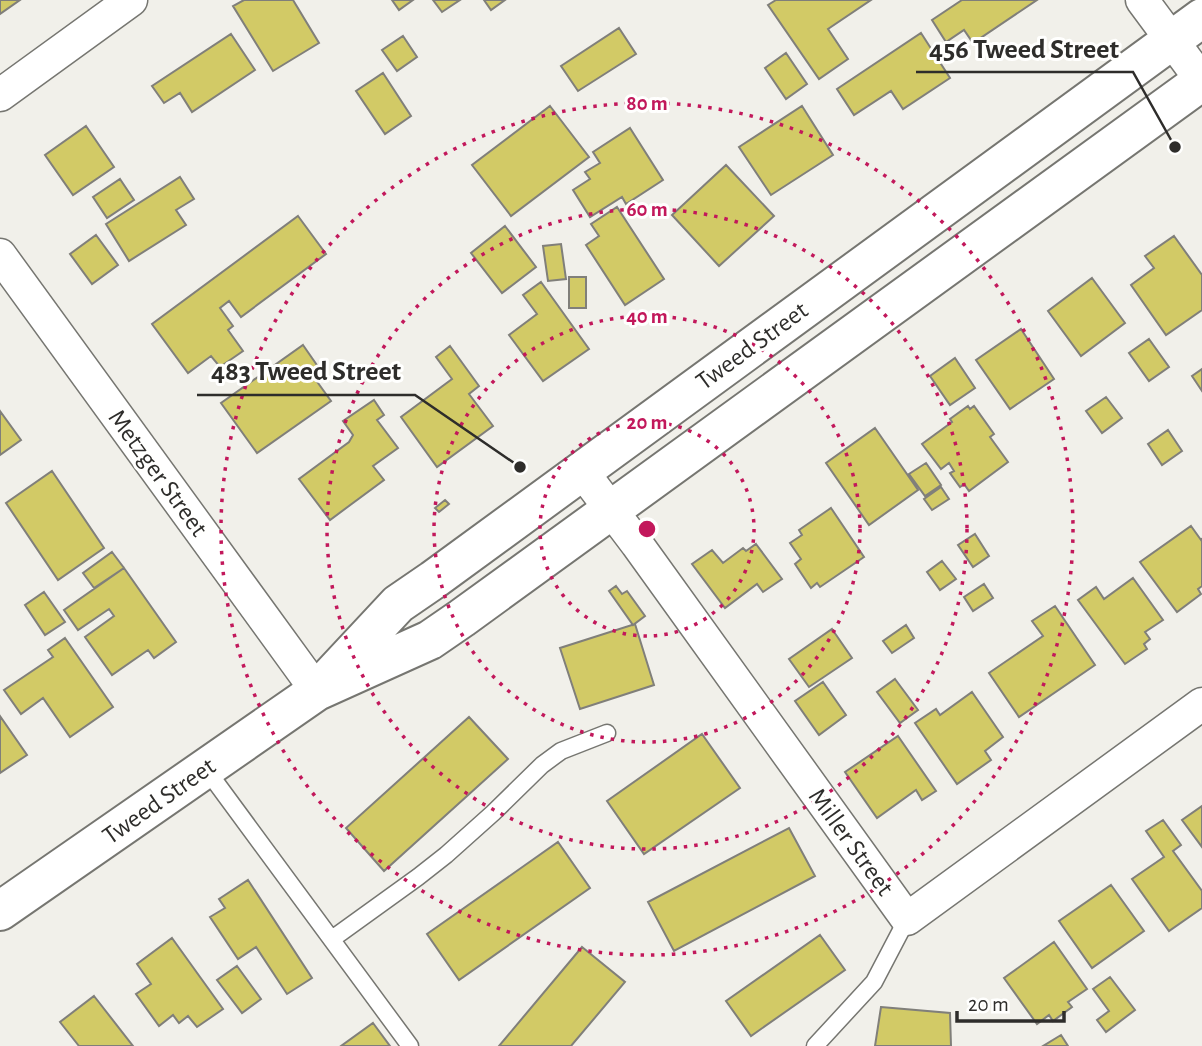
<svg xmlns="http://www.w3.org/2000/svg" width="1202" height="1046" font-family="'Alegreya Sans',sans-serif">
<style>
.building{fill:#d2ca66;stroke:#807f7a;stroke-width:2}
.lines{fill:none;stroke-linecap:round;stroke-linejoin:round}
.lane-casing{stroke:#767671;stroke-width:19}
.street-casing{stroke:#767671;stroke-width:35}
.secondary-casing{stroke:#767671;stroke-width:42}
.lane{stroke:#fff;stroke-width:16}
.street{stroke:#fff;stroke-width:32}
.secondary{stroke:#fff;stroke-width:38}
.ring{fill:none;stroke:#c2185b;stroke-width:3.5;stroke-dasharray:3.5 7}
.labels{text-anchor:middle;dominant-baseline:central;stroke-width:6;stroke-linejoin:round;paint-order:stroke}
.street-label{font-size:26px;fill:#2e2d2b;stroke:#fffffe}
.centre{fill:#c2185b;stroke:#fffffe;stroke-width:3.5}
.ring-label{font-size:21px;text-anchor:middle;font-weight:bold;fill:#c2185b;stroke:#fffffe;stroke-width:6;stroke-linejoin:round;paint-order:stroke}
.leader{fill:none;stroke:#2e2d2b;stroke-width:2.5}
.callout-dot{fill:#2e2d2b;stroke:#fffffe;stroke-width:2.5}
.callout-label{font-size:28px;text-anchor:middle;font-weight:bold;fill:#2e2d2b;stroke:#fffffe;stroke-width:6;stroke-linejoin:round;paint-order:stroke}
</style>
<rect width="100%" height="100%" fill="#f1f0ea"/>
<!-- building -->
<path class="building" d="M0,0H20L0,14Z
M244,0H293L319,43L273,71L233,6Z
M392,0H413L399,10Z
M433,0H460L442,12Z
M484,0H505L491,10Z
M776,0H871L828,29L848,59L819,79L768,5Z
M962,0H1037L973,43L964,30L946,42L932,20Z
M619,28L636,54L578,91L561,66Z
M921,33L950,78L903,109L891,91L854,115L837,89Z
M231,34L255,70L192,112L180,93L164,103L152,86Z
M403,36L417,57L397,71L382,50Z
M786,53L807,84L786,99L765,68Z
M383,73L411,116L385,134L356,91Z
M550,106L589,157L511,216L472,165Z
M802,106L833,155L771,195L739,147Z
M86,126L114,167L73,195L45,155Z
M630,128L663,180L626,204L622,197L590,217L573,190L590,179L585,172L600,163L593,152Z
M726,165L774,216L719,266L672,215Z
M180,177L194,199L176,210L186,225L129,261L106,224Z
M120,179L134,200L107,218L93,197Z
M617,207L664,279L625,305L586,245L599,236L591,224Z
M298,216L326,254L241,317L229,301L220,308L233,326L228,330L243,351L220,367L211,356L188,373L152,324Z
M505,226L536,267L502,293L471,253Z
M96,235L118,265L92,284L70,254Z
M1174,236L1202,275V310L1166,335L1131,285L1154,268L1145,256Z
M561,244L566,279L548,281L543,246Z
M569,277H586V308H569Z
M1092,278L1125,323L1081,356L1048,311Z
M541,282L589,349L543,381L509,335L537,314L523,295Z
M1021,329L1054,379L1010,409L976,360Z
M1149,339L1169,367L1149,381L1129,353Z
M303,345L321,371L313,376L331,401L257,453L221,403Z
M450,346L479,386L469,394L493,426L437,467L401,417L452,379L436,357Z
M955,358L975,388L950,405L930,376Z
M1202,369V391L1192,376Z
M1106,397L1122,418L1102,433L1086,411Z
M374,400L384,415L377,420L398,448L373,466L384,480L330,520L299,479L349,442L353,435L343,421Z
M968,406L970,409L974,406L994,434L990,437L1008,462L969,491L964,484L960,487L950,473L954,471L949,463L941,469L922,444L952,422L950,419Z
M0,411L21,440L0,455Z
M875,428L918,490L869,525L826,463Z
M1168,430L1182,451L1162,465L1148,444Z
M926,463L941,485L925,496L909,474Z
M52,471L104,548L58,580L6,503Z
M941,487L949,499L932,510L924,499Z
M445,500L449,504L439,512L435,508Z
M831,508L864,557L820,587L817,583L811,588L795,564L801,559L790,543L802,535L799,530Z
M1191,526L1201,540L1202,539V586L1198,589L1201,594L1177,612L1140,562Z
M975,534L989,556L973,567L958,545Z
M756,544L782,579L763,592L757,584L725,608L692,564L712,550L723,563L743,548L746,551Z
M112,552L124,568L94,588L83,573Z
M942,561L956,579L940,590L927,572Z
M124,568L176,642L154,658L148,650L112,675L85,637L114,616L109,609L78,630L64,610Z
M1133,578L1163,620L1145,632L1150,639L1144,644L1147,649L1125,664L1078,600L1096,587L1104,599Z
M984,584L993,598L973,611L964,597Z
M616,586L622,594L627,591L645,616L633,625L609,591Z
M44,592L65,622L45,635L25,605Z
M1055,606L1095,665L1019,717L989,673L1043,636L1032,621Z
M635,624L654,685L580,709L560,648Z
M906,625L914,638L892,653L883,641Z
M832,629L852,658L809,687L789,659Z
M65,638L113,707L70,737L43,698L21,714L4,690L53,657L48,650Z
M895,679L918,710L900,723L877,692Z
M823,682L846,715L819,735L795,701Z
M972,692L1003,737L985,751L991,760L957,784L915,723L936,709L940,715Z
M0,716L27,755L0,773Z
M469,717L508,759L384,871L346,828Z
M702,734L740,788L644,854L607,801Z
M898,736L936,791L922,800L916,790L877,818L845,772Z
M1202,806V847L1182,820Z
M1163,820L1181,845L1173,851L1202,891V908L1169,931L1132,879L1164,857L1146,831Z
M789,828L815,876L674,951L648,902Z
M558,842L590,888L459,980L427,934Z
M248,880L312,978L287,994L256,947L238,959L210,917L225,908L219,899Z
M1111,885L1144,931L1092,968L1059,921Z
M820,935L845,970L751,1036L726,1001Z
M172,938L223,1009L197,1027L188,1016L179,1023L173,1015L159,1026L136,994L151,984L137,964Z
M1054,942L1087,989L1068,1002L1072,1007L1053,1021L1049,1015L1037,1024L1004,978Z
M582,947L625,982L571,1046H499Z
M237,966L261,999L242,1013L217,980Z
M1110,977L1135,1010L1106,1032L1097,1020L1109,1011L1093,989Z
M94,996L133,1046H79L60,1022Z
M881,1007L950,1013L951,1046H875Z
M373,1023L390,1046H341Z
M1061,1035L1068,1046H1043Z"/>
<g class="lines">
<!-- lane casing -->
<g class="lane-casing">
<path id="lane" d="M206,769L410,1046
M332,939L418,877L446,855L493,813L542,765L561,751L607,733
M815,1046L874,982L907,919"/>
</g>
<!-- street casing -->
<g class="street-casing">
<path id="street" d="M1142,0L1202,81
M0,95L131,0
M0,255L317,691
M581,470L637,544L907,919L1202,704"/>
</g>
<!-- secondary casing -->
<g class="secondary-casing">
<path id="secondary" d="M328,679L398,604L433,580L1202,18
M0,911L317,691L430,640L462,618L1202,81"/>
</g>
<!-- lane -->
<use href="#lane" class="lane"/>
<!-- street -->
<use href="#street" class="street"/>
<!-- secondary -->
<use href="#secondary" class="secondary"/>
</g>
<!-- distance rings -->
<g class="ring">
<circle cx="647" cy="529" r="107"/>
<circle cx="647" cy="529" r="213"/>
<circle cx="647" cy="529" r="320"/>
<circle cx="647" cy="529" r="426"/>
</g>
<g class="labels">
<!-- street labels -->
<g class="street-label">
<text transform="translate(752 346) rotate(-36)">Tweed Street</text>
<text transform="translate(158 473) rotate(54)">Metzger Street</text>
<text transform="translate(159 801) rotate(-35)">Tweed Street</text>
<text transform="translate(851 842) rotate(54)">Miller Street</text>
</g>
</g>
<circle cx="647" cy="529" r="10" class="centre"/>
<g class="ring-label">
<text x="647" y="110">80 m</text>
<text x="647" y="216">60 m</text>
<text x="647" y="323">40 m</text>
<text x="647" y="429">20 m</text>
</g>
<!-- callouts -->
<path class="leader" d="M1175 147L1133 72H916M520 467L415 395H197"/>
<g class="callout-dot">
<circle cx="1175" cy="147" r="7"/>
<circle cx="520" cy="467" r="7"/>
</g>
<g class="callout-label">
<text x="1024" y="58">456 Tweed Street</text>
<text x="306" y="380">483 Tweed Street</text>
</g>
<!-- scale -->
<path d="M957 1011v10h107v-10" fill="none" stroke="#2e2d2b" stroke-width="3.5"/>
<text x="968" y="1011" font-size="21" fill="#2e2d2b" stroke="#fffffe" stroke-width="5" paint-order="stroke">20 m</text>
</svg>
